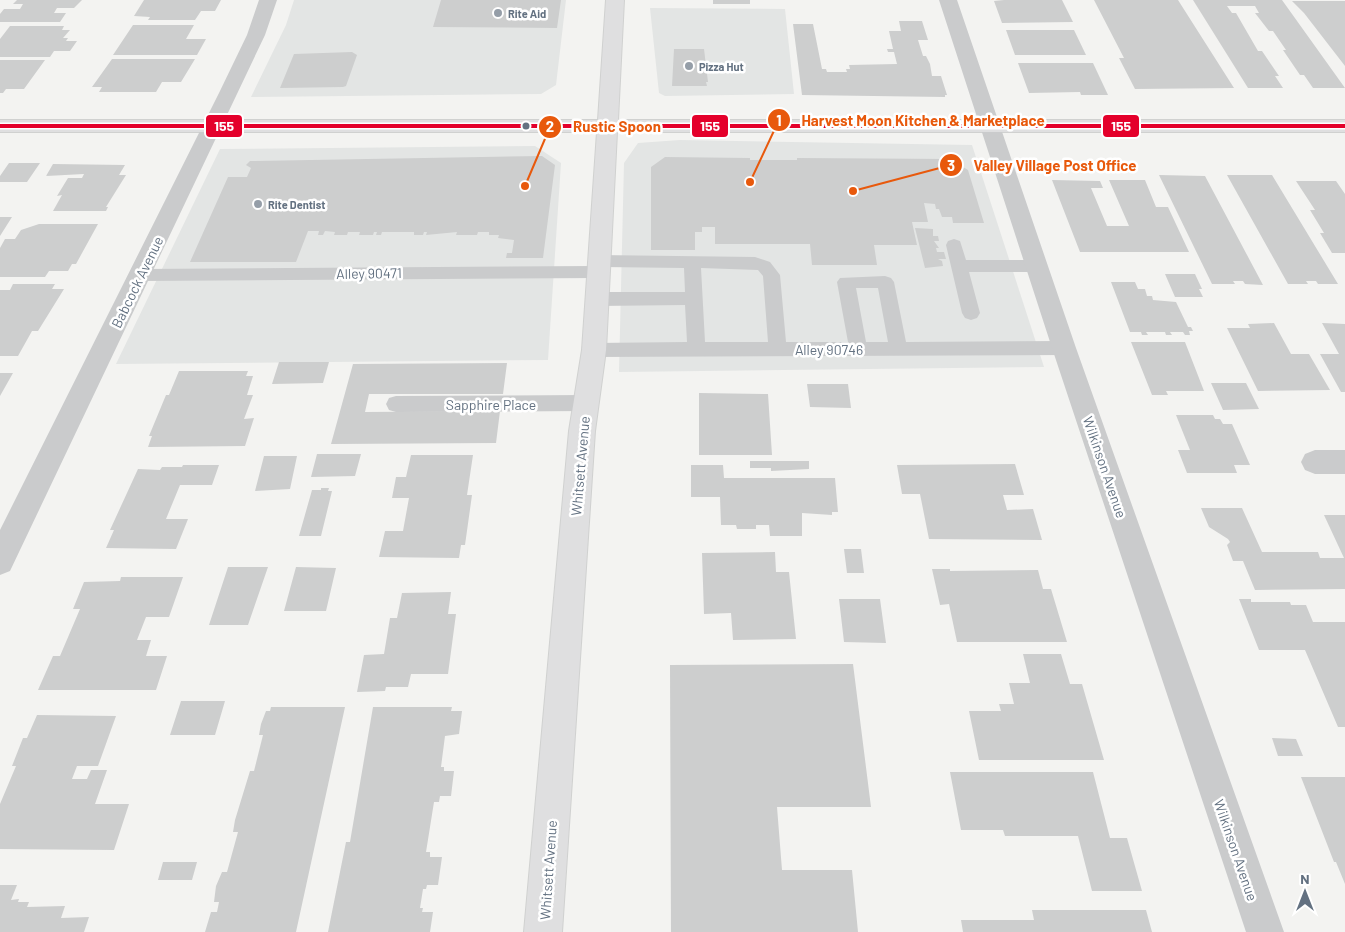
<svg xmlns="http://www.w3.org/2000/svg" width="1345" height="932" font-family="Barlow,sans-serif">
<style>
.built{fill:#e3e5e4}
.building{fill:#cdcece}
.lines{fill:none;stroke-linecap:round;stroke-linejoin:round}
.secondary-casing{stroke:#d0d1d0;stroke-width:2}
.lane{fill:#cacbcc;fill-rule:evenodd}
.street{fill:#cacbcc;fill-rule:evenodd}
.secondary{fill:#dfdfe0;fill-rule:evenodd}
.bus-1-casing{stroke:#fff;stroke-width:3}
.bus-1{fill:#e4002b;fill-rule:evenodd}
.poi-dot{fill:#959ea8;stroke:#fff;stroke-width:2}
.bus-dot{fill:#637181;stroke:#fff;stroke-width:2}
.labels{text-anchor:middle;dominant-baseline:central;stroke-width:5;stroke-linejoin:round;paint-order:stroke}
.far-poi-label{font-size:11px;font-weight:bold;fill:#637181;stroke:#fff;text-anchor:start}
.street-label{font-size:14px;fill:#637181;stroke:#fff}
.leader{fill:none;stroke:#e8590c;stroke-width:2}
.callout-dot{fill:#e8590c;stroke:#fff;stroke-width:2}
.mark-label{font-size:15px;text-anchor:middle;font-weight:bold;fill:#fff}
.callout-label{font-size:15px;text-anchor:middle;font-weight:bold;fill:#e8590c;stroke:#fff;stroke-width:5;stroke-linejoin:round;paint-order:stroke}
.line-badge{stroke:#fff;stroke-width:2}
.badge-label{font-size:14px;text-anchor:middle;font-weight:bold;fill:#fff}
</style>
<rect width="100%" height="100%" fill="#f3f3f1"/>
<!-- built -->
<path class="built" d="M294,0H566L556,85L541,94L251,97L286,25Z
M650,8L785,9L794,94L665,96L659,93Z
M680,140L972,145L1044,367L619,372L624,163L638,143Z
M535,146L561,163L548,360L116,364L220,149Z"/>
<!-- building -->
<path class="building" d="M17,0H82L74,8H57L54,13H66L60,22H0V14L4,9H20L23,4H13Z
M144,0H221L215,11H201L195,20H148L150,17L134,16Z
M441,0H561L557,28L433,27Z
M713,0H750V4H713Z
M1004,0H1062L1073,22L1002,23L994,1Z
M1094,0H1178L1234,88L1135,89L1119,58H1124Z
M1193,0H1282L1345,88H1313L1304,75H1300L1283,50H1286L1273,31H1269L1255,13H1259L1255,6H1227L1232,13H1236L1258,51H1262L1279,76H1275L1283,88H1248Z
M1292,1H1345V66L1304,13Z
M899,21H922L928,40H918L923,56H926L930,64L932,76H941L947,95H945V97L802,95L793,24H813L822,69H826L827,72H847L846,69H850L849,65L897,64L894,52H888L887,49H893L889,31H901Z
M133,25H194L186,39H206L197,55H113Z
M10,26H64L62,30H70L63,38H68L66,41H77L70,51H54L50,57H0V39Z
M1006,30H1074L1086,55H1015Z
M674,49H704L708,82H706L707,86H672Z
M352,52L357,55L346,86L343,87L280,88L294,54Z
M112,59H195L181,82H162L156,92H99L102,87H92Z
M0,60H45L24,89H6L3,93H0Z
M1018,63H1093L1108,95H1081L1080,92L1029,93Z
M542,156L555,165L543,258H506L507,253H512L514,240L498,238L499,235H489V232H478L477,235H456L457,232L426,235L427,232H424L423,235H414V232H382L381,235H376L377,232H374L373,235H359L360,232H348L347,235H334L335,232L325,231L323,235H318L319,231H308L296,262H190L228,177H247L251,168L246,165L250,161Z
M665,157L750,158V160H797V158L950,159L968,170L984,223H953L952,217H942L939,209H936L935,204L924,203L928,222H912L917,245H874L877,265H812L810,244H715V227H702V232H695V250H651V167Z
M9,163H40L27,182H0V176Z
M53,164L125,165L119,175H126L106,207H108L106,211H53L62,195L57,196L68,178H82L84,174L46,176Z
M1159,175L1205,176L1263,285L1245,284L1243,281H1233L1235,284H1212Z
M1227,175H1272L1338,284H1318L1316,281H1306L1308,284H1288Z
M1052,180L1100,181L1103,188H1091L1107,226H1129L1109,180H1145L1156,207H1168L1189,252H1080Z
M1296,181H1336L1345,194V253H1332L1320,233H1324L1310,210H1315Z
M0,217H12L0,236Z
M39,224H98L76,264H72L68,271H49L45,277H0V248L5,239H15L21,230Z
M915,228L933,229V236H938L939,241H934L939,248H936L937,252H944L946,259H938L942,261L943,266L925,268Z
M1165,274H1195L1202,289H1199L1203,297H1175Z
M1111,282H1135L1138,289H1145L1147,296H1152L1153,300L1176,302L1188,327H1191L1193,331H1189L1190,335H1185L1183,332H1170L1172,335H1166L1165,332H1146L1148,335H1142L1141,332H1130Z
M13,284H55L52,289H64L38,331H32L18,356H0V290H10Z
M1274,323L1291,354H1309L1330,390L1258,391L1227,328H1250L1248,324Z
M1322,323L1345,324V392H1341L1320,354H1339Z
M1131,342H1185L1204,391H1166L1168,395H1152Z
M279,362H329L323,383L272,384Z
M507,363L503,394H369L365,412L500,411L496,443L331,444L353,364Z
M179,371H248L246,376H253L247,395H253L244,419L254,418L245,446L148,447L152,436H149L166,395H169Z
M0,373H13L0,396Z
M1211,383H1246L1259,409L1223,410Z
M807,384H848L851,408L810,407Z
M699,393L768,394L772,455H699Z
M1176,415H1213L1215,419H1220L1223,424H1232L1250,465H1234L1237,473H1187L1178,450H1190Z
M317,454H361L355,476L311,477Z
M411,455H473L467,495H472L465,545H461L459,558L379,557L385,531H403L409,498H392L396,477H406Z
M264,456H297L290,489L255,491Z
M750,461H809V469L771,471V468H750Z
M1015,464L1024,495H1003L1007,510L1033,509L1042,540L929,539L920,494H902L897,465Z
M183,465H219L212,485H180L166,519H188L176,549L106,548L114,530H110L138,469L160,470L162,467H182Z
M691,465H723L724,478H835L838,512H832V515L802,513V536H770L769,525H756V529H737L736,525H721L720,497H691Z
M321,488H329L328,491H332L321,536H299L312,490H321Z
M1201,508H1242L1262,552H1318L1320,558H1344L1324,515H1345V589L1255,590L1243,561H1233L1227,545L1230,542L1228,539L1209,527Z
M844,549H861L864,573H847Z
M775,552L776,572H789L796,639L733,640L731,613L704,614L702,553Z
M228,567H268L248,625H209Z
M296,567L336,568L326,611H284Z
M932,569H950V571L1038,570L1043,589H1051L1067,642H957L949,604L940,605Z
M121,577H183L169,617H146L137,640H151L146,656H167L156,690H38L53,656H60L80,609H73L84,582L120,581Z
M451,592L448,614H456L448,674H411L408,687H386L385,691L357,692L364,655L384,654L390,618H397L402,593Z
M839,599H880L886,643L844,642Z
M1239,599H1251V602H1290L1291,605H1306L1313,622H1345V727H1338L1305,650H1259Z
M1023,654H1061L1070,684H1082L1104,760H979L969,711H1001L999,704H1014L1009,683H1030Z
M853,664L871,807H777L782,870H852L858,932H671L670,665Z
M181,701H225L215,735H170Z
M271,707H345L296,932H205L211,912H217L219,902H214L216,886L222,872H227L238,832H233L235,820L250,771H254L263,735H259L261,724L266,711H270Z
M373,707H452L451,711H462L459,734L445,736L441,767H444V771H454L451,796H440L439,802H434L426,852H430V857H442L438,885H427L426,889H423L420,908H423L422,912H433L430,932H328L346,842H350Z
M37,715L116,716L98,766H77L72,779H87L91,770H107L95,804H129L114,850L0,849V804L16,766H12L23,738H27Z
M1272,738L1296,739L1303,756H1278Z
M950,772H1093L1110,838H1127L1142,891H1092L1078,836H1005L1003,830H961Z
M1301,777H1345V884L1336,862H1334Z
M163,862H197L192,880H158Z
M0,885H17L11,900L19,899L18,902H29L27,907L65,906L61,918L89,917L84,932H0Z
M1032,910H1146L1152,932H963L961,920H1034Z"/>
<g class="lines">
<!-- secondary casing -->
<g class="secondary-casing">
<path id="secondary" d="M606,0H624L618,120H1345V132H617L606,350L595,431L562,932H524L569,431L582,350L597,132H0V120H598Z"/>
</g>
<!-- lane -->
<path class="lane" d="M954,239L960,241L966,260H1037L1043,262L1045,266L1043,270L1037,272H969L980,313L977,318L971,320L965,318L962,313L946,245L948,241Z
M598,255L755,257L770,262L780,275L786,342H848L837,282L840,278L885,276L891,278L894,282L906,342L1064,341L1070,343L1073,348L1070,353L1064,355L594,357L588,355L585,350L588,345L594,343L687,342L685,305L597,306L591,304L588,299L591,294L597,292H685L684,268L603,267L606,272L604,276L598,278L140,281L134,279L131,275L134,271L140,269L594,266L590,261L592,257ZM701,268L758,270L763,276L768,342H705ZM856,288H878L888,342H866Z
M586,395L593,397L596,403L593,409L586,411L396,412L389,410L386,404L389,398L396,396Z"/>
<!-- street -->
<path class="street" d="M259,0H277L265,35L10,571L0,575V530L219,93L247,35Z
M939,0H957L1076,348L1284,932H1246L1052,348Z
M1315,450H1345V474H1315L1305,470L1301,462L1305,454Z"/>
<!-- secondary -->
<use href="#secondary" class="secondary"/>
<!-- bus-1 casing -->
<g class="bus-1-casing">
<path id="bus-1" d="M0,124H1345V128H0Z"/>
</g>
<!-- bus-1 -->
<use href="#bus-1" class="bus-1"/>
</g>
<!-- markers -->
<g class="poi-dot">
<circle cx="498" cy="13" r="5"/>
<circle cx="689" cy="66" r="5"/>
<circle cx="258" cy="204" r="5"/>
</g>
<circle class="bus-dot" cx="526" cy="126" r="4.5"/>
<g class="labels">
<!-- far-poi labels -->
<g class="far-poi-label">
<text x="508" y="13">Rite Aid</text>
<text x="699" y="66">Pizza Hut</text>
<text x="268" y="204">Rite Dentist</text>
</g>
<!-- street labels -->
<g class="street-label">
<text transform="translate(369 273) rotate(-1)">Alley 90471</text>
<text transform="translate(137 282) rotate(-64)">Babcock Avenue</text>
<text x="829" y="349">Alley 90746</text>
<text x="491" y="404">Sapphire Place</text>
<text transform="translate(580 466) rotate(-85)">Whitsett Avenue</text>
<text transform="translate(1105 467) rotate(71)">Wilkinson Avenue</text>
<text transform="translate(1236 850) rotate(71)">Wilkinson Avenue</text>
<text transform="translate(548 870) rotate(-86)">Whitsett Avenue</text>
</g>
</g>
<!-- callouts -->
<path class="leader" d="M750 182L779 120M525 186L550 127M853 191L951 165"/>
<g class="callout-dot">
<circle cx="750" cy="182" r="5"/>
<circle cx="525" cy="186" r="5"/>
<circle cx="853" cy="191" r="5"/>
<circle cx="779" cy="120" r="12"/>
<circle cx="550" cy="127" r="12"/>
<circle cx="951" cy="165" r="12"/>
</g>
<g class="mark-label">
<text x="779" y="126">1</text>
<text x="550" y="132">2</text>
<text x="951" y="171">3</text>
</g>
<g class="callout-label">
<text x="923" y="126">Harvest Moon Kitchen &amp; Marketplace</text>
<text x="617" y="132">Rustic Spoon</text>
<text x="1055" y="171">Valley Village Post Office</text>
</g>
<g class="line-badge">
<rect x="205" y="114" width="38" height="24" rx="5" fill="#e4002b"/>
<rect x="691" y="114" width="38" height="24" rx="5" fill="#e4002b"/>
<rect x="1102" y="114" width="38" height="24" rx="5" fill="#e4002b"/>
</g>
<g class="badge-label">
<text x="224" y="131">155</text>
<text x="710" y="131">155</text>
<text x="1121" y="131">155</text>
</g>
<!-- north arrow -->
<g transform="translate(1305 892)" stroke="#ffffff" stroke-width="4" paint-order="stroke">
<path d="M0-4L9 19L0 12L-9 19Z" fill="#637181"/>
<text y="-8" font-size="14" font-weight="bold" text-anchor="middle" fill="#637181">N</text>
</g>
</svg>
